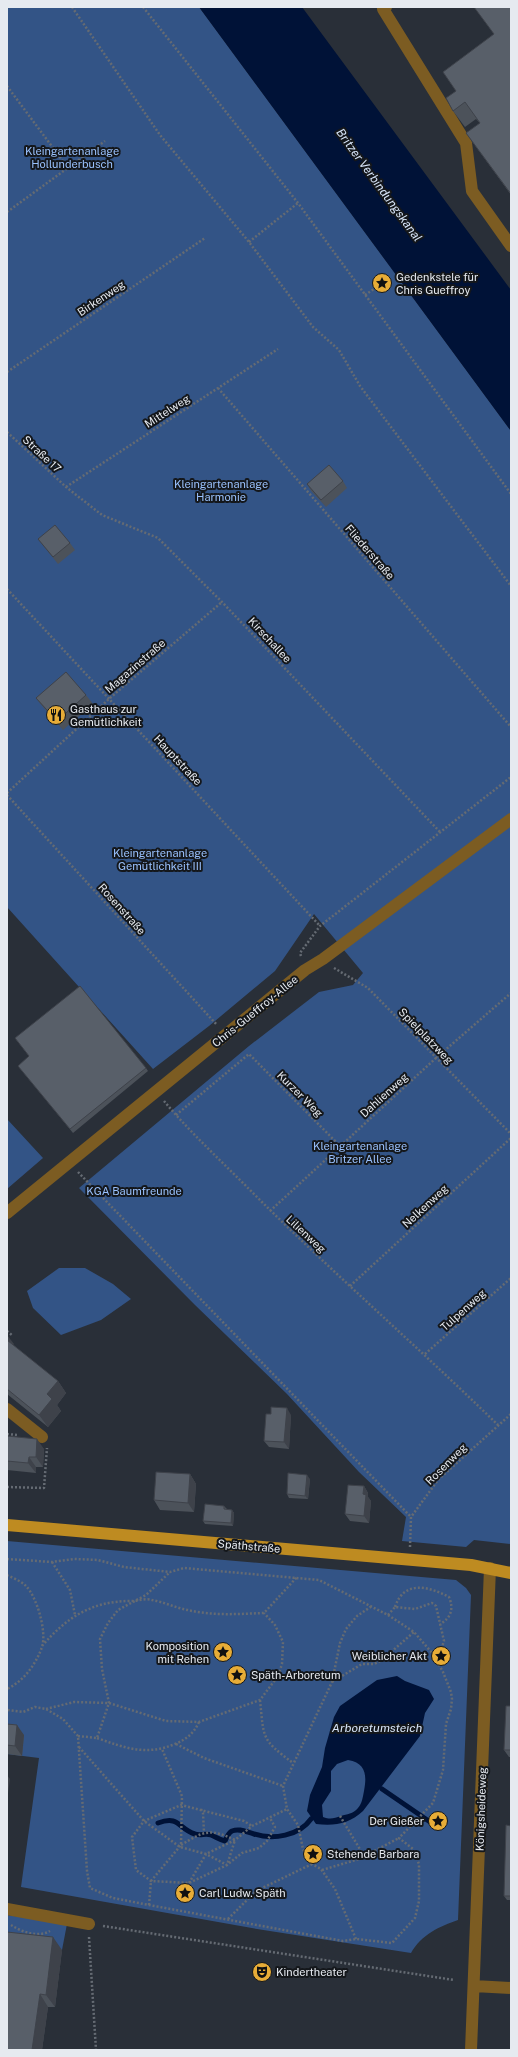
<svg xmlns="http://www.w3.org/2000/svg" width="518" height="2057" font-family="'Public Sans',sans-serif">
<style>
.green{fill:#335486}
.water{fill:#001237;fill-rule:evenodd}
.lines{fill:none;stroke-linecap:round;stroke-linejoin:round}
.stream{stroke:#001237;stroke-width:5}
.path{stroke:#656b73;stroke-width:2.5;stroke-dasharray:2 2;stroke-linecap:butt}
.minor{stroke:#7c5c22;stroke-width:12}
.major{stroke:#be8b21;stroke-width:12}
.wall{fill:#4c525a}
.shaded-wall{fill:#3e424a}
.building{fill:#585f69;stroke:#3e424a}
.labels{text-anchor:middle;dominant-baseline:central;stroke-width:4;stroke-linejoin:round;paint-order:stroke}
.park-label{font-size:11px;fill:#99c1fd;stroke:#14171b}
.poi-label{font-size:11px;fill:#e6eaf0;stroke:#14171b;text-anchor:start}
.street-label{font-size:11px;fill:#e6eaf0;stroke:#14171b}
.water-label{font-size:12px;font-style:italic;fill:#d8e6fa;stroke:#14171b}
</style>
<rect width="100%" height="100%" fill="#292f38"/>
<!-- green -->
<path class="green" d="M7,7H199L511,431V1544L474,1540L466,1547L402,1541L406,1517L359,1472L287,1394L195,1305L79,1188L249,1046L319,992L353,985L363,973L314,914L275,971L209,1026L153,1069L7,907Z
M7,1119L43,1158L7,1189Z
M59,1268H85L113,1284L131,1299L101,1320L61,1335L33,1308L27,1291Z
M7,1541L456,1580L466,1588L471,1595L458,1920C440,1926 421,1935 411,1953L257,1929L21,1887L39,1758L7,1754Z
M7,1915L67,1924L62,1950L7,1943Z"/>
<!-- water -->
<path class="water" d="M199,7H302L511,290V431Z
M397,1676L405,1681L429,1690L434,1699L425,1713L420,1736L363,1811C349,1824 335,1826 316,1824L307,1811L310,1795L322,1767L325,1748L334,1717L340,1706L377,1680ZM348,1760C366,1763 367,1775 364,1791C363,1796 362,1804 358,1808C353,1814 347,1814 341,1816C334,1818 331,1820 323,1817L322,1805L331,1791V1771L337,1764Z"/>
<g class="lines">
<!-- stream -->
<path class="stream" d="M382,1789L436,1826
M158,1823C180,1815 178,1829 195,1834C200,1836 206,1833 211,1835C216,1837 220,1840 225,1841C227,1837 228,1833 232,1831C240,1828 246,1832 254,1834C273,1840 299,1836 311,1819"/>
<!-- path -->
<path class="path" d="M72,7L160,135L249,242L313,327L339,350L360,386L511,586
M143,7L298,203L511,494
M7,86L68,168
M7,212L105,141
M249,242L298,203
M365,295L377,287
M7,372L205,238
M218,388L511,727
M7,432L66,487L102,515L158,538L222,602L440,832
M66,487L278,349
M7,589L320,926
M7,793L110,698L222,602
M7,795L217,1025
M301,956L300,953L320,926L511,777
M334,968L368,988L511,1134
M164,1101C189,1131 218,1158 246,1186C327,1268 415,1344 498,1425
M176,1115L249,1054L340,1146
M78,1172L411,1517
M270,1211L436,1058L511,993
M350,1286L511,1138
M7,1331L13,1336
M425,1354L511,1278
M7,1434L17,1435
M7,1487L44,1488L47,1448
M410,1547L411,1517L438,1480L511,1414
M7,1559L52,1562L74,1559L98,1560L124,1567L170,1572L184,1568L319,1580L388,1615L414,1632L433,1654L443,1672L451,1692L452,1699L451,1709L446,1724L443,1770L433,1803L399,1838L413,1849L419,1864V1901L415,1918L392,1943L356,1939L343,1941L149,1905L113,1898L90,1888L87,1871L78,1736L63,1719L46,1709L35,1707L23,1712L7,1710
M52,1562L70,1590L75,1615
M7,1575C13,1578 21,1581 26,1586C37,1597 47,1632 42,1647C36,1664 24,1681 7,1689
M395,1607C404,1580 428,1586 449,1597C454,1609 451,1618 440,1624
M388,1615L395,1607L415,1609L432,1603L436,1606L444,1641L442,1647L433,1654
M42,1646C67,1617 92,1601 131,1601C138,1601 146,1598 152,1600C164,1602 176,1608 188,1610C212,1616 239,1614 264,1613L297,1577
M332,1682L362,1664H374L382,1660L414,1632
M260,1700C264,1739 261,1739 293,1763
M46,1709L74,1702L109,1703L166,1721L199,1722L260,1700L278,1676L282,1664L283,1642L275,1625L264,1613
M78,1736L97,1738L109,1703L102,1669L100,1639L108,1623L118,1610L146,1595L169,1573
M97,1738C125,1748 146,1756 175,1744C187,1739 194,1733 199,1722
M176,1744L204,1758L283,1786
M79,1747L144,1821L180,1847L206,1854L235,1840L252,1826L287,1809
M201,1809L203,1813L204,1832
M340,1816L364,1856
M181,1845C204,1831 210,1828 235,1840L227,1865L189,1883L151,1881L136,1870L132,1837L144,1821L181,1805L244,1821L252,1826
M322,1870L359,1859L399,1838
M189,1883L206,1854L227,1865L242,1853L259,1848L267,1841L275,1827L270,1818
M149,1905L151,1881L181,1845L182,1796L162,1749
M228,1919L256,1891L312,1864
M11,1925C22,1932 38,1938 50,1931
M103,1926L454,1980
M89,1937L96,2050
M356,1939L335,1889L321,1869L312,1864L307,1858L303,1849L298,1825L287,1809L283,1786L332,1682L340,1643L346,1629L357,1616L372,1606"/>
<!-- minor -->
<path class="minor" d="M386,7L383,9L466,143L472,191L511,246
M7,1213L305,970L323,959L511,819
M7,1409L42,1437
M7,1909L89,1924
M474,1986L511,1988
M471,2050L490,1568"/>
<!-- major -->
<path class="major" d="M7,1525L471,1565L511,1573"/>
</g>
<!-- wall -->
<path class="wall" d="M474,7H511V195L466,133L480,123L476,119L465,127L453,111L456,91L443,72L494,34Z
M343,481L347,488L326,507L311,491L307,484Z
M38,539L70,543L75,550L58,564Z
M86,695L93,704L63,730L43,707L36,698Z
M15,1038L146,1068L148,1071L73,1133L18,1066L29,1056Z
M7,1335L13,1345L58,1381L66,1393L57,1405L61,1411L48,1427L7,1394Z
M291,1415L289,1449L269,1447L264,1441Z
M7,1436L44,1449L43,1467H36V1473L7,1470Z
M190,1474L196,1484L194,1512L160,1510L154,1500Z
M310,1479L308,1499L289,1498L287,1494Z
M364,1486L368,1493V1497L371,1501L369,1523L350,1521L345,1514Z
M224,1506L227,1509L232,1510L234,1513L233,1526L205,1524L203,1521Z
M511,1706V1757H509L504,1750Z
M7,1724L24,1735L22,1756L7,1754Z
M511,1826V1900H507L504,1896Z
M62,1950L55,2007H48L42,2050H7Z"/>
<!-- shaded-wall -->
<path class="shaded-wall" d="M7,1335L14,1344L11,1348L7,1343Z
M58,1381L66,1393L57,1405L61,1411L48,1427L39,1415L47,1394Z
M287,1408L291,1415L289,1449L284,1442Z
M37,1439L44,1449L43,1467L36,1457Z
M29,1457L36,1467V1473L28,1463Z
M190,1474L196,1484L194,1512L188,1503Z
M307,1475L310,1479L308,1499L305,1496Z
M364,1486L368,1493V1497L371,1501L369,1523L364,1516L363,1494Z
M232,1510L234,1513L233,1526L231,1523Z
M17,1725L24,1735L22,1756L15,1746Z
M7,1775L10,1779L7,1801Z
M53,1937L62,1950L55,2007L46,1995Z
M40,1994L48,2007L42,2050H32Z"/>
<!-- building -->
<path class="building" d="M474,7H511V194L466,133L480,123L465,102L453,111L446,98L456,91L443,72L494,34Z
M329,465L343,481L321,500L307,484Z
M55,525L70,543L53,557L38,539Z
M66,672L86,695L57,721L36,698Z
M80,986L146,1068L70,1129L18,1066L29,1056L15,1038Z
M7,1340L58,1381L47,1394L52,1399L39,1415L7,1389Z
M271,1407L287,1408L284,1442L264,1441L266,1414H271Z
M7,1436L37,1439L36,1457H29L28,1463L7,1461Z
M156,1472L190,1474L188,1503L154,1500Z
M288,1473L307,1475L305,1496L287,1494Z
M348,1485L364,1486L363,1494L366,1495L364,1516L345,1514Z
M205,1504L224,1506V1509L232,1510L231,1523L203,1521Z
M506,1706H511V1750H504Z
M7,1724L17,1725L15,1746L7,1745Z
M506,1825L511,1826V1896H504Z
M7,1932L53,1937L46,1995L40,1994L32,2050H7Z"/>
<!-- icons -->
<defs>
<g id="sight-disc" transform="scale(1)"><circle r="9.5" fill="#e7ac37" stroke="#14171b"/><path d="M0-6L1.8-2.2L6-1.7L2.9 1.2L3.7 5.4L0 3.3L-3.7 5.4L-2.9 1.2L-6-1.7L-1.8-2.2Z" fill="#111"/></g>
<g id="restaurant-disc" transform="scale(1)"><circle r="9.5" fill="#e7ac37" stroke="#14171b"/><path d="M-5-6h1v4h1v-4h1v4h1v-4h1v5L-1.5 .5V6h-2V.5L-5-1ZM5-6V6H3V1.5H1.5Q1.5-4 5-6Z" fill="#111"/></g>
<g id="theatre-disc" transform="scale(1)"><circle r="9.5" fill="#e7ac37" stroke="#14171b"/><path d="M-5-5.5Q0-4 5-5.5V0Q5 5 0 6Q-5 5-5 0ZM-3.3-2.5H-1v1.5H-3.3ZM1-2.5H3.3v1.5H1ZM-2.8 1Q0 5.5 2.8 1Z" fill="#111"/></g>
</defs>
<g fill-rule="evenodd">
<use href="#sight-disc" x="382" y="283"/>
<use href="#restaurant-disc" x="56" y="715"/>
<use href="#sight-disc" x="223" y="1652"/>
<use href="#sight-disc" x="441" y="1656"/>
<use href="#sight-disc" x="237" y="1675"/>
<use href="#sight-disc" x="438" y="1821"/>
<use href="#sight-disc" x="313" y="1854"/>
<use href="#sight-disc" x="185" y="1893"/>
<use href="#theatre-disc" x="262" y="1972"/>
</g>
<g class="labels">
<!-- park labels -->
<g class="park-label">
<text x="72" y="151">Kleingartenanlage<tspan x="72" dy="13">Hollunderbusch</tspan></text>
<text x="221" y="484">Kleingartenanlage<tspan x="221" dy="13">Harmonie</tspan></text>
<text x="160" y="853">Kleingartenanlage<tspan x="160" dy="13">Gemütlichkeit III</tspan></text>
<text x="360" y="1146">Kleingartenanlage<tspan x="360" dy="13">Britzer Allee</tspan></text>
<text x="134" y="1191">KGA Baumfreunde</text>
</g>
<!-- poi labels -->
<g class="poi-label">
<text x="396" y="277">Gedenkstele für<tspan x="396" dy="13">Chris Gueffroy</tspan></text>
<text x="70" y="709">Gasthaus zur<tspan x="70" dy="13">Gemütlichkeit</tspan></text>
<text x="209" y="1646" text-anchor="end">Komposition<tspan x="209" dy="13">mit Rehen</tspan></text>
<text x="427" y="1656" text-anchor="end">Weiblicher Akt</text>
<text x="251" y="1675">Späth-Arboretum</text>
<text x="424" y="1821" text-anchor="end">Der Gießer</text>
<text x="327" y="1854">Stehende Barbara</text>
<text x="199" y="1893">Carl Ludw. Späth</text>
<text x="276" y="1972">Kindertheater</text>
</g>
<!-- street labels -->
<g class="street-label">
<text transform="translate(101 298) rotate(-34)">Birkenweg</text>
<text transform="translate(167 411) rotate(-33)">Mittelweg</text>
<text transform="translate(42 454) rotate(43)">Straße 17</text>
<text transform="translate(370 552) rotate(49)">Fliederstraße</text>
<text transform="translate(270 640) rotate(47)">Kirschallee</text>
<text transform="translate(135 666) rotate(-41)">Magazinstraße</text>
<text transform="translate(178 760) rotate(47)">Hauptstraße</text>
<text transform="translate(122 909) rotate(48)">Rosenstraße</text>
<text transform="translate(255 1011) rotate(-39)">Chris-Gueffroy-Allee</text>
<text transform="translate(426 1036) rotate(46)">Spielplatzweg</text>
<text transform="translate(300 1094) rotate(45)">Kurzer Weg</text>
<text transform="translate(384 1095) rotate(-42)">Dahlienweg</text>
<text transform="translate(425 1206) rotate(-43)">Nelkenweg</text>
<text transform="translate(306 1234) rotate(43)">Lilienweg</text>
<text transform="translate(463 1310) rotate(-42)">Tulpenweg</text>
<text transform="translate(446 1464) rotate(-45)">Rosenweg</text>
<text transform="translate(249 1546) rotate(5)">Späthstraße</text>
<text transform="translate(481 1809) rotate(-88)">Königsheideweg</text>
</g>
<!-- water labels -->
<g class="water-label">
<text transform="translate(379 185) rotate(54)">Britzer Verbindungskanal</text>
<text x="377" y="1728">Arboretumsteich</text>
</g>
</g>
<!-- border -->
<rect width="518" height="2057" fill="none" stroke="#e6eaf0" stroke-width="16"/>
</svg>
